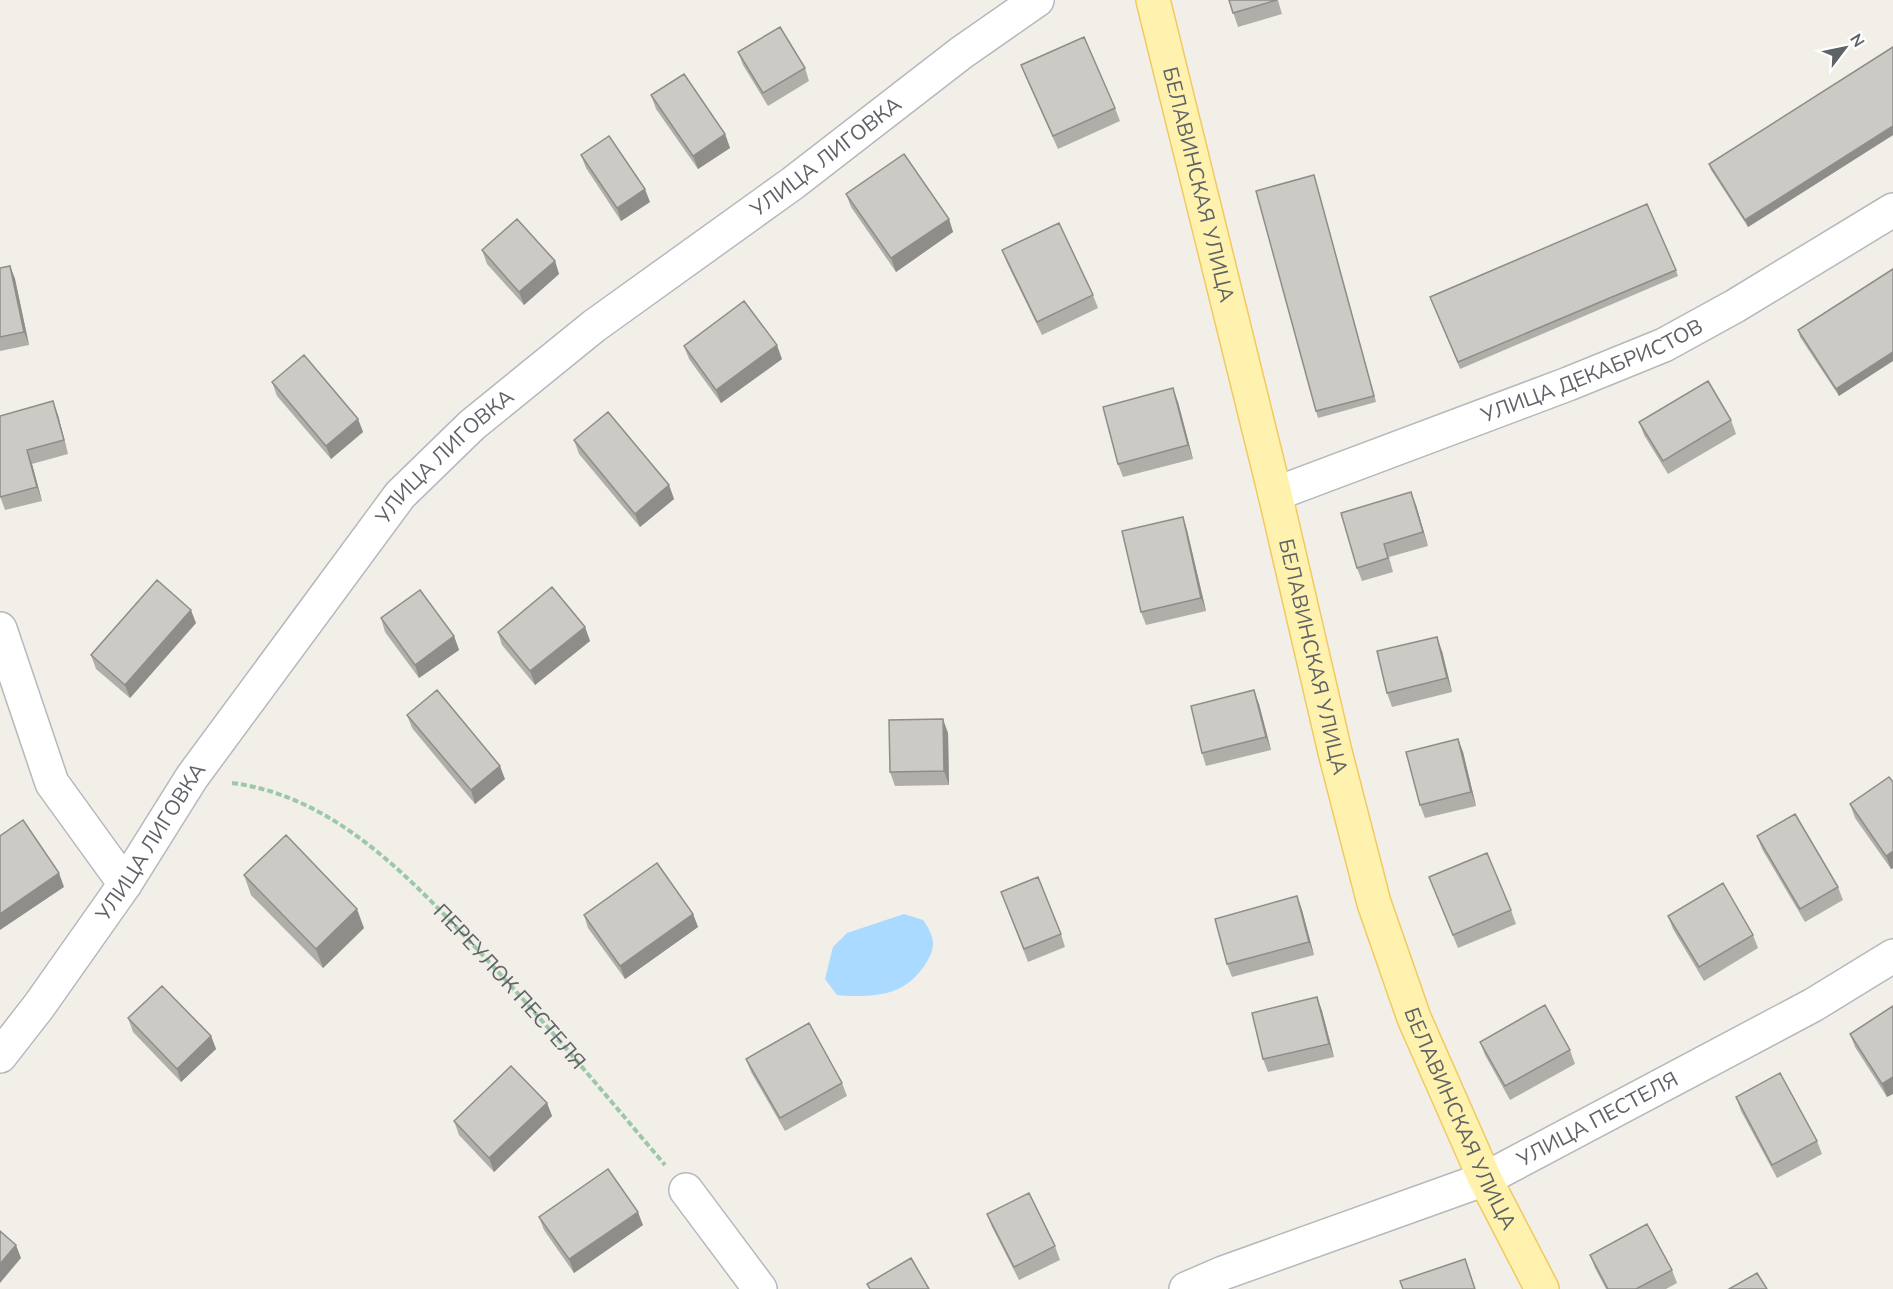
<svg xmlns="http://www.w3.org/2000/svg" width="1893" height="1289" font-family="'Nunito Sans',sans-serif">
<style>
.water{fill:#aadaff}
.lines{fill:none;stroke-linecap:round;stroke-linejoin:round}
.minor-casing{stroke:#b5b8bc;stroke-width:36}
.major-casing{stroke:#f2c960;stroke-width:36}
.path{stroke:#9cc7a9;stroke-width:4;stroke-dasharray:6 3;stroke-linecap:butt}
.minor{stroke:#fff;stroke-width:33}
.major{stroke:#fff2af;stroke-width:33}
.wall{fill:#afaea9}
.shaded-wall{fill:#8f8d8a}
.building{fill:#cccac5;stroke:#8f8d8a;stroke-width:1.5}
.labels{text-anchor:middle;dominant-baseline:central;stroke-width:4.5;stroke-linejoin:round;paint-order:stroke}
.street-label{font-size:21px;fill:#5f6368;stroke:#fff}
</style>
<rect width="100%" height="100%" fill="#f1efe8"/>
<!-- water -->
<path class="water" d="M904,914L923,920C928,927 934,937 933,946C931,961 915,980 902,987C885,997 856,997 837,995L825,979L833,947L847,933Z"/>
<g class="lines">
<!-- minor casing -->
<g class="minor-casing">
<g id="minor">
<path id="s2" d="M1275,494L1568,384L1664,345L1735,306L1893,210"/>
<path d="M0,629L52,783L125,884"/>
<path id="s3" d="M0,1056L39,1006L125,884L192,777L400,495L472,425L594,326L793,183L961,53L1037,0"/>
<path d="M686,1190L760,1289"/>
<path id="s4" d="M1186,1289L1223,1273L1485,1179L1813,1005L1893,956"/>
</g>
</g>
<!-- major casing -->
<g class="major-casing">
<g id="major">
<path id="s5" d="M1153,0L1275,494L1335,752L1374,903L1414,1018L1485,1179L1542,1289"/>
</g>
</g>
<!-- path -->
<path class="path" id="s1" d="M232,783C334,796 409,877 476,948C542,1018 603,1092 665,1165"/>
<!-- minor -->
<use href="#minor" class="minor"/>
<!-- major -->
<use href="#major" class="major"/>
</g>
<!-- wall -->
<path class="wall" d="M1229,0H1278L1282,14L1238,27Z
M1893,47V135L1748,227L1711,170L1709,164Z
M738,52L805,68L809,81L768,106L743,65Z
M1021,65L1115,108L1120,121L1058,149L1026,78Z
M651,95L725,134L730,148L698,169L656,109Z
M581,155L650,202L621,221L586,168Z
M1316,182L1376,402L1318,418L1316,411Z
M846,194L949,219L953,232L896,272L851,207Z
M482,250L555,261L559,274L524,305L487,264Z
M1002,250L1093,295L1098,308L1042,335L1007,263Z
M10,266L15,279L29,345L0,351V268Z
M1893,269L1839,396L1800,337L1798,330Z
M1676,270L1678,276L1460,369L1433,304Z
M684,346L782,359L721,403L689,359Z
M272,382L358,419L363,432L331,459L277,396Z
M1178,402L1193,459L1123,477L1118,464Z
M58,415L68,454L32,464L42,501L5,510L0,496V416Z
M1731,420L1736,434L1668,474L1644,435L1639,422Z
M574,440L669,485L674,499L640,527L579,454Z
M1416,505L1428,546L1389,557L1393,572L1362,581L1357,568Z
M1183,517L1187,530L1206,611L1146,625L1141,612Z
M381,618L454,636L459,650L419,678L385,632Z
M196,623L130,698L96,669L91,655Z
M585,627L590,641L535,685L502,645L498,632Z
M1442,651L1452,692L1392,707L1387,693Z
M1259,704L1271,750L1206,766L1202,753Z
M407,715L505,779L475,804L412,728Z
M948,733L949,785L895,786L890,772Z
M1458,739L1463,752L1476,806L1425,818L1420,805Z
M1893,782V868L1891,869L1855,818L1850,804Z
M1757,836L1838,887L1843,900L1805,922L1762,849Z
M244,875L364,928L323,968L251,895Z
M1429,877L1511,910L1516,924L1458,948Z
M1001,892L1061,934L1065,947L1028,962Z
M1297,896L1302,910L1314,955L1232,977L1227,964Z
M693,914L698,927L625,979L588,928L584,915Z
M1668,916L1753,935L1758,948L1704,981L1673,929Z
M1317,997L1322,1011L1334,1057L1268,1072L1263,1059Z
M1893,1006L1887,1097L1855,1047L1850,1034Z
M128,1018L211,1036L216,1049L181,1082L133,1032Z
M1480,1042L1570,1050L1575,1064L1510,1100L1485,1055Z
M746,1059L842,1083L847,1096L785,1131L751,1072Z
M1736,1097L1817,1141L1822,1154L1777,1178L1741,1111Z
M547,1103L552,1116L494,1172L459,1135L454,1121Z
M987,1214L1055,1246L1060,1260L1019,1280L992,1227Z
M539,1217L643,1225L574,1273L544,1230Z
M1590,1255L1672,1270L1677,1283L1666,1289H1606L1595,1268Z"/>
<!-- shaded-wall -->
<path class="shaded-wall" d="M1893,126V135L1748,227L1745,220Z
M725,134L730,148L698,169L693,156Z
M1314,175L1316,182L1376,402L1374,396Z
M645,189L650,202L621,221L617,208Z
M949,219L953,232L896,272L891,258Z
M555,261L559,274L524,305L519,292Z
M10,266L15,279L29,345L24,332Z
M777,345L782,359L721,403L716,390Z
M1893,352V361L1839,396L1836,389Z
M1173,388L1178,402L1193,459L1188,445Z
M53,401L58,415L68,454L64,440Z
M358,419L363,432L331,459L326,446Z
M27,450L32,464L42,501L37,487Z
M669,485L674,499L640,527L635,514Z
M1411,492L1416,505L1428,546L1423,532Z
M1183,517L1187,530L1206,611L1201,598Z
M191,610L196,623L130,698L125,685Z
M585,627L590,641L535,685L530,671Z
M454,636L459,650L419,678L415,665Z
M1437,637L1442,651L1452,692L1447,678Z
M1254,690L1259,704L1271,750L1266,737Z
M943,719L948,733L949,785L944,771Z
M1458,739L1463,752L1476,806L1471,792Z
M500,766L505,779L475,804L471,790Z
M1893,851V868L1891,869L1886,856Z
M59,873L64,887L0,930V914Z
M1297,896L1302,910L1314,955L1309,942Z
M357,909L364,928L323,968L316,949Z
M693,914L698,927L625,979L620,966Z
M1317,997L1322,1011L1334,1057L1329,1044Z
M211,1036L216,1049L181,1082L177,1069Z
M1893,1077V1094L1887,1097L1882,1084Z
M547,1103L552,1116L494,1172L489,1158Z
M638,1212L643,1225L574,1273L569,1259Z
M16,1245L21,1258L0,1283V1264Z"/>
<!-- building -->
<path class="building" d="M1229,0H1277L1233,13Z
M780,27L805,68L763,93L738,52Z
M1084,37L1115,108L1053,136L1021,65Z
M1893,47V126L1745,220L1709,164Z
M684,74L725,134L693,156L651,95Z
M609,136L645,189L617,208L581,155Z
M904,154L949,219L891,258L846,194Z
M1314,175L1374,396L1316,411L1256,191Z
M1647,204L1676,270L1458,362L1430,297Z
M517,219L555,261L519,292L482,250Z
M1059,223L1093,295L1037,322L1002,250Z
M10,266L24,332L0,337V268Z
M1893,269V352L1836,389L1798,330Z
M744,301L777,345L716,390L684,346Z
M304,355L358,419L326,446L272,382Z
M1708,381L1731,420L1663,461L1639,422Z
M1173,388L1188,445L1118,464L1103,407Z
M53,401L64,440L27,450L37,487L0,497V416Z
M608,412L669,485L635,514L574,440Z
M1411,492L1423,532L1384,544L1388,558L1357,568L1341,513Z
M1183,517L1201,598L1141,612L1122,531Z
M157,580L191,610L125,685L91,655Z
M552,587L585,627L530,671L498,632Z
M420,590L454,636L415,665L381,618Z
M1437,637L1447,678L1387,693L1377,651Z
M437,690L500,766L471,790L407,715Z
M1254,690L1266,737L1202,753L1191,706Z
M943,719L944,771L890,772L889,720Z
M1458,739L1471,792L1420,805L1406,752Z
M1889,777L1893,782V851L1886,856L1850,804Z
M1795,814L1838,887L1800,909L1757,836Z
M23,820L59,873L0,914V836Z
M286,835L357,909L316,949L244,875Z
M1487,853L1511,910L1453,935L1429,877Z
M657,863L693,914L620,966L584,915Z
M1038,877L1061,934L1024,949L1001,892Z
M1723,883L1753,935L1699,967L1668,916Z
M1297,896L1309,942L1227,964L1215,919Z
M162,986L211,1036L177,1069L128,1018Z
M1317,997L1329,1044L1263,1059L1252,1013Z
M1545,1005L1570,1050L1505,1086L1480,1042Z
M1893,1006V1077L1882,1084L1850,1034Z
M809,1023L842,1083L780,1118L746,1059Z
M511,1066L547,1103L489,1158L454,1121Z
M1780,1073L1817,1141L1772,1165L1736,1097Z
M608,1169L638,1212L569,1259L539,1217Z
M1029,1193L1055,1246L1014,1267L987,1214Z
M1647,1224L1672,1270L1636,1289H1608L1590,1255Z
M0,1231L16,1245L0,1264Z
M911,1258L929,1289H870L867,1284Z
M1465,1259L1475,1289H1403L1400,1281Z
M1757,1273L1767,1289H1729Z"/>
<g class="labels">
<!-- street labels -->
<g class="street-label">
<text stroke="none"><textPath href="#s3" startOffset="1234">УЛИЦА ЛИГОВКА</textPath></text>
<text stroke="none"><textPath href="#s5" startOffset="190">БЕЛАВИНСКАЯ УЛИЦА</textPath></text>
<text stroke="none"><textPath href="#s2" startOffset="340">УЛИЦА ДЕКАБРИСТОВ</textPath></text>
<text stroke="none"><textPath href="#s3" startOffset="748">УЛИЦА ЛИГОВКА</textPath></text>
<text stroke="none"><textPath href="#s5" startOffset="676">БЕЛАВИНСКАЯ УЛИЦА</textPath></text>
<text stroke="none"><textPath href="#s3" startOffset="262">УЛИЦА ЛИГОВКА</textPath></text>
<text stroke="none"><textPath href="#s1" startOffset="352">ПЕРЕУЛОК ПЕСТЕЛЯ</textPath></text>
<text stroke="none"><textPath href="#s5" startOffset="1162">БЕЛАВИНСКАЯ УЛИЦА</textPath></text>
<text stroke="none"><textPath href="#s4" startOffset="446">УЛИЦА ПЕСТЕЛЯ</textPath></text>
</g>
</g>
<!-- north arrow -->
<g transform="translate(1845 48) rotate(58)" stroke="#ffffff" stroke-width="4.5" paint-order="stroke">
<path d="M0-4.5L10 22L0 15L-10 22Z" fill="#5f6368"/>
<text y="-9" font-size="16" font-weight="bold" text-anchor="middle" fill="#5f6368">N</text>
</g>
</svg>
